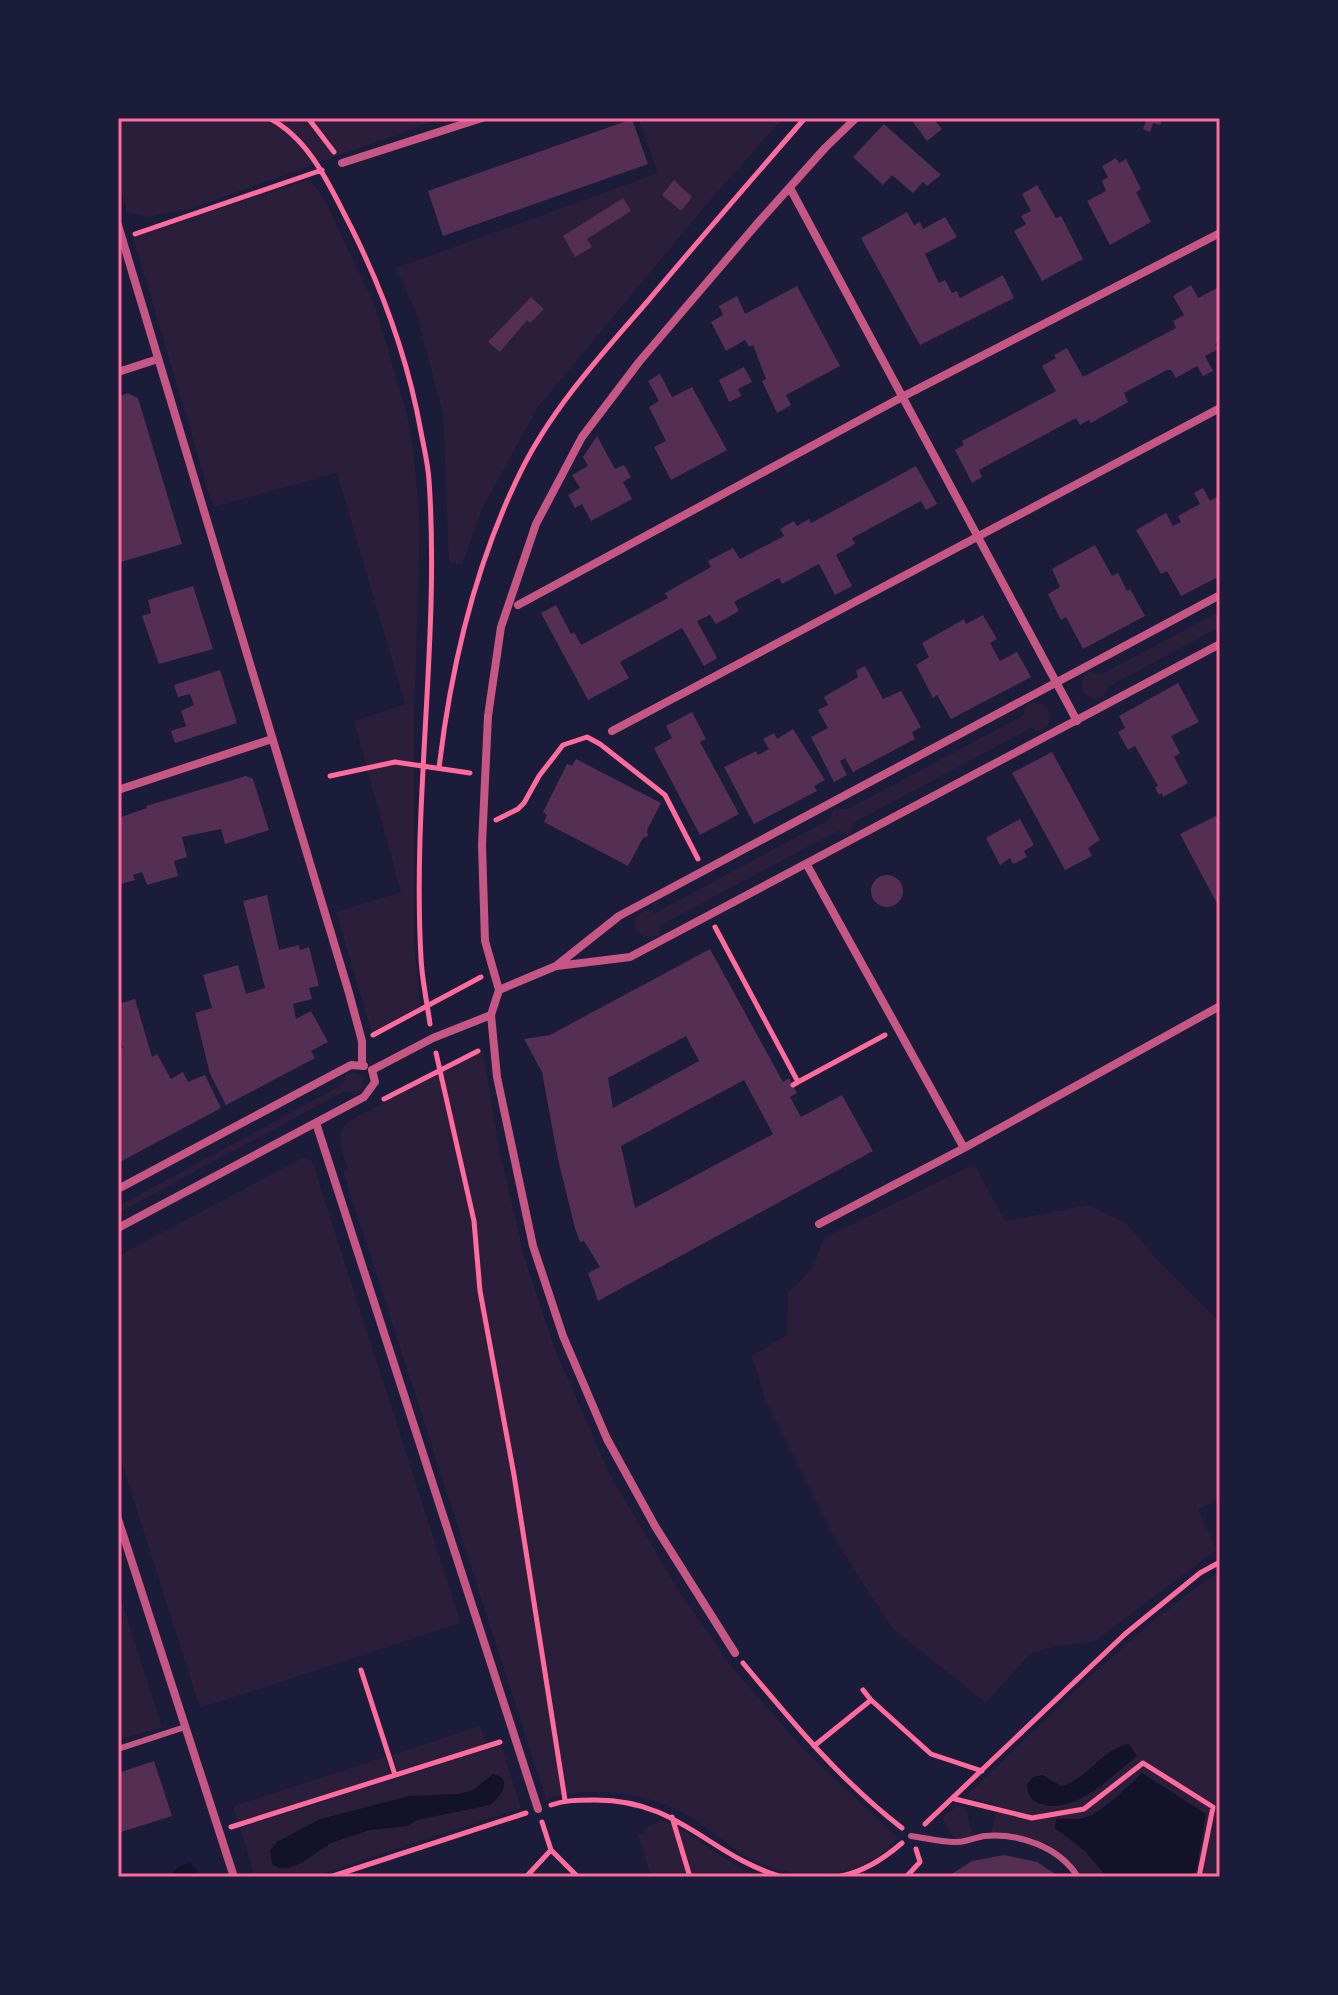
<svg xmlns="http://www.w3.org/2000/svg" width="1338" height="1995" font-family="Literata,serif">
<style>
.green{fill:#2a1e3b}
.water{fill:#12122b}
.building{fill:#542f53;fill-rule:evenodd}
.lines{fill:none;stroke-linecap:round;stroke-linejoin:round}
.path{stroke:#ff6b9d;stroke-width:5}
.service{stroke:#c65784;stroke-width:6}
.minor{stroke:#c65784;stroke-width:8}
.neatline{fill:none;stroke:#ff6b9d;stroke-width:3}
</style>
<rect width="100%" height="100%" fill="#1b1b3a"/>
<!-- green -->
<path class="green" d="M118,118H443L189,209L147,217L127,212L118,179Z
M638,118H783L711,199L538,407L483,507L462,565L449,562L443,414L416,312L396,268L658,173Z
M310,179L326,202L376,309L407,415L414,456L420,528L414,721V942L420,1006L372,1033L336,912L401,892L354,721L405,704L337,473L213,507L133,237Z
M1220,611V627L1108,687L1104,697L1092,699L1082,691V679L1089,672L1102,674Z
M1035,702L1044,705C1054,714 1051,724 1041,732L1031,728L855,822L851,833L848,835L838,831L661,925L659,935L644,937L636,930L635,920L644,909L655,913L830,819L834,808L848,809L1024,715L1026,705Z
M483,1051L500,1152L524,1256L554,1347L610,1475L680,1593L732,1667L802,1748L898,1838C891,1844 884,1853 876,1858C839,1881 784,1878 747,1857C723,1843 702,1821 676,1809C636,1791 589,1786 546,1799L343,1171L348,1169C342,1151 333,1134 351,1120Z
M354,1073L360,1075L364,1083L361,1091L356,1095L345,1091L118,1213V1206L342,1085L346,1075Z
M304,1157L312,1161L461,1623L200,1708L118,1451V1256Z
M974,1164L1005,1221L1088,1205L1126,1223L1159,1262L1220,1323V1499L1198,1509L1216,1550L1094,1642L1054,1646L1029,1655L986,1703L892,1628L838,1544L765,1398L752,1356L787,1335L788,1293L813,1267L824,1238Z
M1220,1571V1877H1083C1064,1845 1026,1833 991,1833L998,1805L965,1797C1047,1719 1126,1635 1220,1571Z
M118,1590L162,1727L118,1740Z
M480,1726L486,1743L398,1771L392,1755Z
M501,1745L521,1808L310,1877H255L240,1828Z
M385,1757L390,1774L238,1823L233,1806Z
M956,1806L965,1807L973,1835L955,1841L944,1821V1817Z
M663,1820C697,1836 724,1862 758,1877H651L637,1832L644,1835L649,1825Z"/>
<!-- water -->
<path class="water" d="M1129,1744L1137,1756C1111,1776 1079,1812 1045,1805C1032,1802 1028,1798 1027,1784L1033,1777L1043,1775L1061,1786C1088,1780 1102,1748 1129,1744Z
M1142,1773L1206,1814L1196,1872L1180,1877H1107L1085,1851L1055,1828L1056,1819C1065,1818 1075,1820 1083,1818C1100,1815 1129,1785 1142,1773Z
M493,1774C513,1778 502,1796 490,1805L417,1820L408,1826L370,1830L331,1843L301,1863L288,1868H279L272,1864L270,1850L277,1842L320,1819L409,1796L458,1794L473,1790Z
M190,1862L202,1877H170L178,1867Z"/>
<!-- building -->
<path class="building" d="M910,118H933L942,129L927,141Z
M1147,118H1163L1160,125L1153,123L1150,132L1143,129Z
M632,119L648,164L443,236L428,191Z
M884,124L941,175L927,186L923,182L913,193L892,175L883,185L853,157Z
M1116,158L1119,163L1126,159L1141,189L1136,192L1151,222L1110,245L1087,201L1106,191L1102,181L1108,177L1102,166Z
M674,180L692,197L681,211L662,195Z
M1037,185L1056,218L1061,216L1083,259L1042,281L1014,231L1026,224L1021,216L1031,211L1022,194Z
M623,198L631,211L587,239L592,247L575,257L563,236Z
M907,212L914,225L920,222L923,229L945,217L957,237L925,254L939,283L945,280L952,293L957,291L960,298L1003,275L1014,298L920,345L861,238Z
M1191,285L1198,298L1219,287L1220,290V341L1215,344L1218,349L1205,356L1213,371L1203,376L1197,366L1176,378L1171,370H1167L1124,393L1128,402L1091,423L1089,420L1080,425L1076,418L979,470L982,477L972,483L955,450L964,445L962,441L1056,391L1042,366L1056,358L1054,355L1067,348L1083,377L1176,328L1173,321L1184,315L1173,296Z
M797,286L840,366L786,395L791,405L777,413L762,381L766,379L753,345L749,347L745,340L726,351L711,322L723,315L719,306L737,296L745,314Z
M531,297L544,309L530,323L527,320L500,352L488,342Z
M744,367L752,382L738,389L741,396L729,402L719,380Z
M660,374L672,397L692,387L727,450L671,480L654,447L666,441L649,407L659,401L648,381Z
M128,393L138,398L182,544L121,562L118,553V397Z
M597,436L615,469L624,465L631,477L623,482L632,499L591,521L582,504L575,508L568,495L580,488L572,475L588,466L583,457Z
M916,466L937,504L926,510L921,501L852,538L855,544L836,555L852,586L835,595L819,564L782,584L779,578L734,602L739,611L716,624L710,615L697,621L717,658L704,666L682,628L620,662L629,678L588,700L541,613L556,605L571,634L574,632L581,645L668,598L665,593L711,567L708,561L733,548L740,559L784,536L780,529L794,521L797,526L809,519L811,523Z
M1203,488L1210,501L1220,495V576L1181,596L1167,571L1161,574L1136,530L1166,513L1173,526L1181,522L1178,516L1200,504L1194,493Z
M1095,545L1112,576L1118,573L1127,591L1130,589L1145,616L1083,649L1066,617L1061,620L1048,594L1060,587L1052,569Z
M193,586L213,649L159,664L142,616L151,613L148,600Z
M983,615L997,639L990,643L1000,661L1017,652L1031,677L951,719L937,695L933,698L916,665L929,657L922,643L964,619L966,624Z
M865,666L883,699L901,691L921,727L912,732L915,739L853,772L845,758L840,761L847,775L834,782L811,737L828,728L818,710L828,705L824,697L858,677L856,671Z
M220,670L237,723L175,743L171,731L186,726L181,711L194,705L190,694L178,697L174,685Z
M1178,683L1199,722L1171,736L1180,753L1174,757L1188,783L1163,797L1162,793L1159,795L1155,787L1158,786L1135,746L1128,750L1118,732L1125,728L1119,716Z
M692,712L706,739L700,742L739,814L700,835L654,748L672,738L666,726Z
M793,729L825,780L814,786L817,791L754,824L724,767L756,751L758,755L769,749L763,739L774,733L777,739Z
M1052,752L1100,840L1088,848L1092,856L1065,870L1012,773Z
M576,759L661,803L647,830L648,836L643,838L628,866L544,822L547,815L543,812L567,764L572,766Z
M246,776L253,779L269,830L225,844L221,829L182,837L187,857L174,861L178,876L147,885L142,872L133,875L135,880L118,885V818L147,808L146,806Z
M1216,816L1220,824V909L1180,834Z
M1020,819L1034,845L1024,851L1027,857L1013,864L1010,858L1000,865L986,838Z
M871 891a16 16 0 1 1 32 0a16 16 0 1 1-32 0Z
M267,895L279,950L299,945L300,950L309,947L319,986L309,988L312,999L293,1004L296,1019L311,1011L328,1042L311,1051L315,1058L226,1105L210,1074L195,1013L212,1008L203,975L238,965L246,994L265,988L243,901Z
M710,949L783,1082L789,1078L797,1093L790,1097L801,1117L842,1095L873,1151L598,1301L588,1273L600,1267L584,1241L580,1242L575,1228L558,1159L542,1072L524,1039L550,1035ZM686,1036L699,1061L613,1108L608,1078ZM744,1080L773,1134L635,1208L621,1146Z
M135,999L152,1057L157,1054L171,1079L183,1072L188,1082L205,1075L221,1108L118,1163V1049L123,1048L118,1032V1004Z
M154,1761L172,1816L118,1833V1773Z
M1004,1855L1037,1862L1060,1877H947L972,1861Z"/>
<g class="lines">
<!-- path -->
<path class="path" d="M269,118C311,140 330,187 351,227C384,293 408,359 421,432C424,448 428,464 429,480C440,639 412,799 421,958C422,980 427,1002 430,1024
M308,118L334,152
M135,234L322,170
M439,768C451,666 475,564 521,471C552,408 601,355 647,302C699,240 752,179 805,118
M330,776L395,762L470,773
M496,820L518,809L524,803L539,776L563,745L587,737L600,744L665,795L698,859
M715,927L798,1082L793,1085
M373,1035L481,977
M436,1053L474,1221L480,1291L514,1475L565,1800
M798,1082L885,1035
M384,1099L478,1051
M743,1663C792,1722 841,1781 902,1828
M361,1670L395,1775
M863,1690L871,1700L931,1754L982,1771
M814,1746L871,1700
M955,1799L1032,1818L1084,1809L1143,1763L1213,1807L1199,1877
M551,1805C565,1800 578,1800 594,1800C679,1799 709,1856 782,1877
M672,1817L690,1877
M925,1824L1125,1634L1200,1573L1220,1562
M231,1827L500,1742
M551,1850L578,1877
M330,1877L526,1813
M526,1877L551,1850L542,1822
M837,1877C863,1872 882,1860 902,1843
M906,1877L920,1862L916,1849"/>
<!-- service -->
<path class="service" d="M118,1749L185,1727
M911,1836C926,1838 940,1842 955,1842C965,1843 975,1837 985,1836C1020,1833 1059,1847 1078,1877"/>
<!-- minor -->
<path class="minor" d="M342,163L482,118
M790,188L1077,721
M118,225L349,993L362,1041V1064
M118,372L158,359
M518,605L904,396L1220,233
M612,731L1220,408
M118,790L272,739
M807,865L964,1148
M557,966L630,957L1220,644
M499,990L485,941L482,845L488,716L501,627L536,524L582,437L639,362L756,225L825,148L856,118
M372,1070L433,1038L491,1015
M316,1123L538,1809
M118,1189L351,1065L364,1066
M819,1224L964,1148L1220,1006
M118,1228L364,1097L375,1082L372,1070
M118,1519L234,1877
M735,1653L655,1526L607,1439L563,1336L533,1246L497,1077L491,1015L499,990L556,966L619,916L1220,595"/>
</g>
<!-- border -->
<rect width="1338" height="1995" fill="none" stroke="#1b1b3a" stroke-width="240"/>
<rect x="120" y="120" width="1098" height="1755" class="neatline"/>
</svg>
